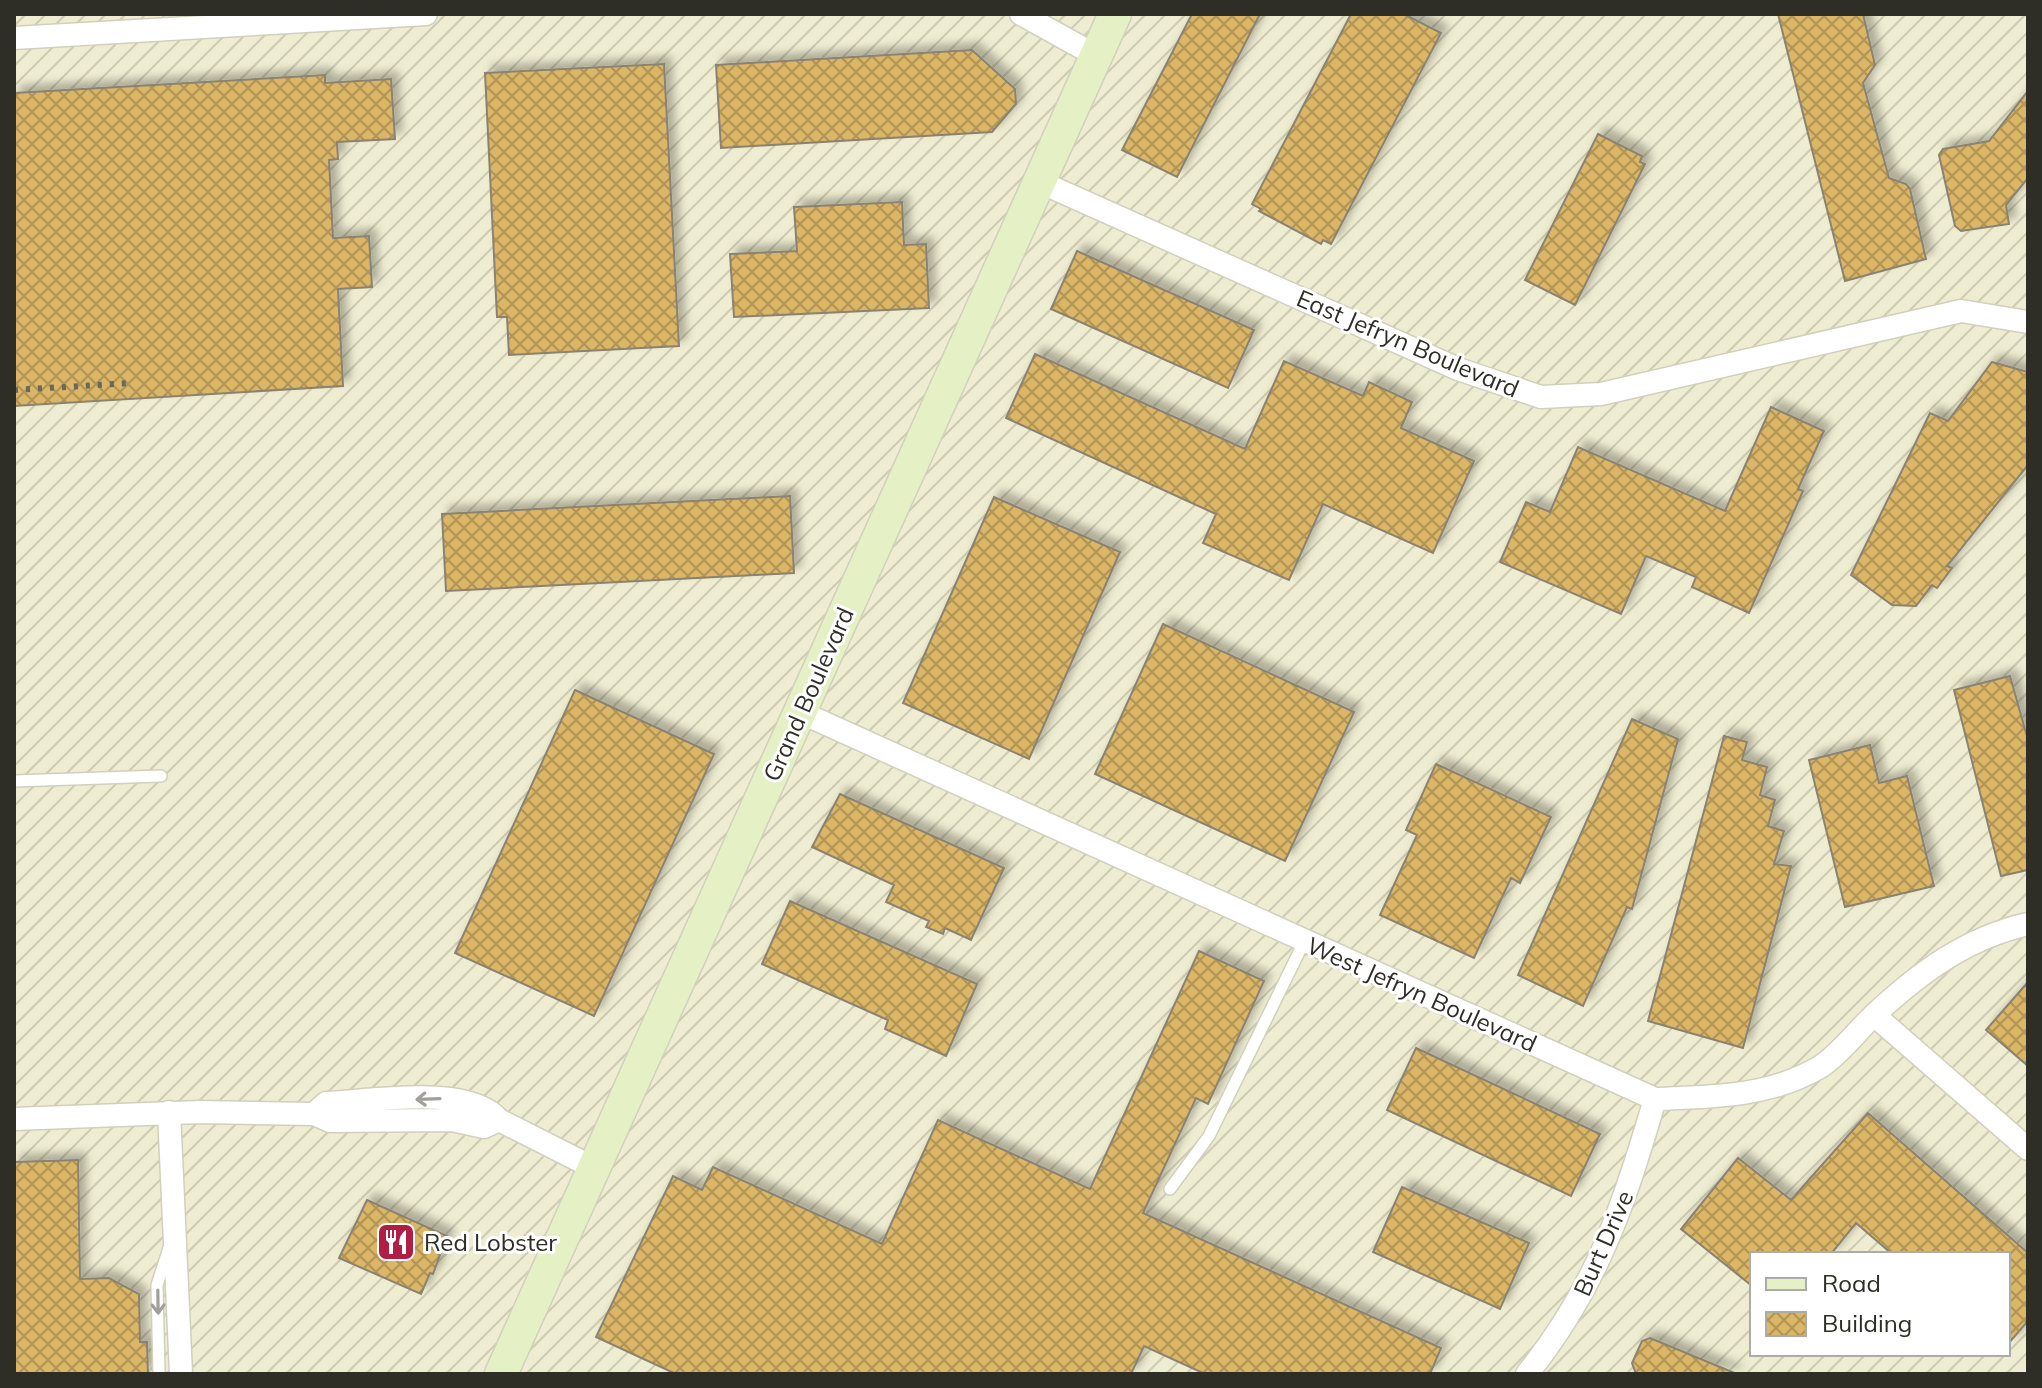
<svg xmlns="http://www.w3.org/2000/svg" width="2042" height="1388" font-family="Mulish,sans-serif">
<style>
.industrial{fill:url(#industrial-furrows);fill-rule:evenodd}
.building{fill:url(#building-cross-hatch);stroke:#8a8272;stroke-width:2;filter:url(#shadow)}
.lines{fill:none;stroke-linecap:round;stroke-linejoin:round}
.lane-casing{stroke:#d1d0bc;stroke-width:14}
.street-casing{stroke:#d1d0bc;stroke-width:25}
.secondary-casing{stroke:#d1d0bc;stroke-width:35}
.lane{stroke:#fff;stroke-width:11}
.street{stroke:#fff;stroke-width:22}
.secondary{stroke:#e6f0c5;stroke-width:32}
.rail{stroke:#69685d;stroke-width:6;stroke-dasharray:4 8;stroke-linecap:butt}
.oneway{stroke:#a1a09d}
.labels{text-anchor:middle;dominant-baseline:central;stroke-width:6;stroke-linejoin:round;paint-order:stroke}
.street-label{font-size:24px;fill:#2e2d26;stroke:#fff}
.poi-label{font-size:24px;fill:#2e2d26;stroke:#fff;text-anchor:start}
</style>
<defs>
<pattern id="industrial-furrows" width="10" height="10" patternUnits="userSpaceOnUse" patternTransform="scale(2)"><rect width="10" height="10" fill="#efedd1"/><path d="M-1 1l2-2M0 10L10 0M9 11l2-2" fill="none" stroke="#cdccb3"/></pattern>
<pattern id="building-cross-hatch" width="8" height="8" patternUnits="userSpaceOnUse" patternTransform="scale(2)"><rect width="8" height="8" fill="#dab666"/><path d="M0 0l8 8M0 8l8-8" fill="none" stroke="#b19454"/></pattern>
<filter id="shadow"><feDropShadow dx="7" dy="-7" stdDeviation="4" flood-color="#0004"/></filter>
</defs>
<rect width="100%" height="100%" fill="#f8f7e3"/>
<!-- industrial -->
<path class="industrial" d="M14,14H2028V1374H14ZM1752,1254H2008V1354H1752Z"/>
<!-- building -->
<path class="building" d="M1192,14H1260L1177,177L1122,150Z
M1351,14H1404L1441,33L1331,244L1323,240L1321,244L1259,211L1261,209L1252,204Z
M1778,14H1863L1875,65L1863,83L1889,178L1906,184L1910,189L1926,259L1845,281Z
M972,50L1015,89L1016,104L992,132L721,148L716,65Z
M664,64L679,346L509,355L507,317H497L485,73Z
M325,75V83L391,79L395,139L337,142L338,159L329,160L333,238L369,236L372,287L338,289L343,386L14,406V93Z
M2028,91V178L2006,205L2009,224L1961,231L1955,226L1939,155L1943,149L1989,141Z
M1598,134L1642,156L1640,162L1645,164L1575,305L1525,280Z
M902,202L904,245L926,244L929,308L734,317L730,254L797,251L794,207Z
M1077,251L1254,330L1228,388L1051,309Z
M1035,354L1245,449L1284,361L1363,396L1369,382L1412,402L1401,428L1474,461L1433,553L1323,504L1289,580L1203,543L1216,514L1006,418Z
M1992,362L2028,372V465L1947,566L1952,568L1937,588L1932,585L1916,606L1892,605L1851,575L1930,413L1948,421Z
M1771,407L1824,431L1798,489L1803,491L1749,613L1692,587L1696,577L1646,556L1621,614L1500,562L1526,502L1550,512L1578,447L1725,511Z
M790,496L794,573L446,591L442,514Z
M994,497L1120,552L1029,759L903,703Z
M1163,624L1354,712L1285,861L1095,774Z
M2010,676L2028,740V870L2001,876L1954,690Z
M575,690L714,754L594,1016L455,953Z
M1632,719L1678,739L1632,909L1627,907L1583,1006L1518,975Z
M1724,736L1747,742L1742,760L1767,767L1760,795L1775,800L1768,826L1784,831L1774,864L1791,866L1743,1048L1648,1021Z
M1870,745L1879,783L1907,776L1934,886L1845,907L1809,760Z
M1436,764L1551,817L1520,883L1511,878L1474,958L1380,915L1417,835L1406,830Z
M840,794L1004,868L971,940L945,928L943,934L926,927L929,921L886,902L894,885L812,847Z
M790,901L977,984L946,1056L885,1029L888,1020L762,964Z
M1199,951L1264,981L1208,1104L1196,1098L1143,1213L1441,1348L1430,1374H1205L1144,1346L1131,1374H676L596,1337L673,1176L702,1190L713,1167L882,1244L938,1120L1090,1189Z
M2028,982V1066L1986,1030Z
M1416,1048L1600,1134L1571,1196L1387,1110Z
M1868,1113L2028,1253V1321L2008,1344V1254H1892L1856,1223L1831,1254H1752V1286L1681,1229L1738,1158L1791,1200Z
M78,1160L80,1279L109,1278L139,1294L140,1342H147L148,1374H14V1162Z
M1402,1187L1529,1243L1500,1309L1373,1252Z
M367,1200L447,1236L433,1274L430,1273L421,1294L339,1258Z
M1650,1338L1737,1374H1636L1632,1363L1642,1341Z"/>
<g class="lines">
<!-- lane casing -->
<g class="lane-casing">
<path id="lane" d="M14,781L161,776
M1170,1189L1209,1136L1304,942
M159,1374L157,1285L169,1248"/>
</g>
<!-- street casing -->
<g class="street-casing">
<path id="street" d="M1021,14L1095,55
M14,38L426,14
M1040,182L1458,369L1541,397L1601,394L1961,311L2028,322
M800,712L1655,1099C1712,1097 1769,1097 1820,1067C1840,1054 1856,1032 1873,1016C1919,973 1966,938 2028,924
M1874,1015L2028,1149
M169,1112L181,1374
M314,1114L326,1103C371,1101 469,1084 499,1120L594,1168
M14,1119L200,1112L314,1114L330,1121L452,1120L484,1127L499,1120
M1527,1374C1597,1287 1624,1205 1655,1099"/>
</g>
<!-- secondary casing -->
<g class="secondary-casing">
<path id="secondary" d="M501,1374L1115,14"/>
</g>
<!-- lane -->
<use href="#lane" class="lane"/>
<!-- street -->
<use href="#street" class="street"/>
<!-- secondary -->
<use href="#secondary" class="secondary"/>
<!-- rail -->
<path class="rail" d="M14,390L131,383"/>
</g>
<!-- one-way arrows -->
<defs><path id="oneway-shaft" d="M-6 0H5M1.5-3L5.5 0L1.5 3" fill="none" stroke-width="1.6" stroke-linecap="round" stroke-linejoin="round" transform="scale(2)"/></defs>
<g class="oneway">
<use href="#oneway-shaft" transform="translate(428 1099) rotate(178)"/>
<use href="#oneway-shaft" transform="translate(158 1302) rotate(89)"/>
</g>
<!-- icons -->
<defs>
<g id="restaurant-square" transform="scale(2)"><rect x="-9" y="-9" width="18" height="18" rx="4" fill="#b01d45" stroke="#fff"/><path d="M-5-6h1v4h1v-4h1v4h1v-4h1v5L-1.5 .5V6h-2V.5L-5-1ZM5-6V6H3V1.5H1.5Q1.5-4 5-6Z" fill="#fff"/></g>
</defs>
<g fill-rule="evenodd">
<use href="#restaurant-square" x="396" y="1242"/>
</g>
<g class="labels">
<!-- street labels -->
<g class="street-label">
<text transform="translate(1408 343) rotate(23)">East Jefryn Boulevard</text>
<text transform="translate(808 694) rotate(-66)">Grand Boulevard</text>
<text transform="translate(1422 994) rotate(24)">West Jefryn Boulevard</text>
<text transform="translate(1603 1243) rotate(-66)">Burt Drive</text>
</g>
<!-- poi labels -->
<g class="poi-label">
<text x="424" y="1242">Red Lobster</text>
</g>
</g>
<!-- border -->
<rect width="2042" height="1388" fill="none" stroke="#2e2d26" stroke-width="32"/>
<!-- legend -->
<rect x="1750" y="1252" width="260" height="104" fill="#ffffff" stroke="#ababa8" stroke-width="2"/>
<rect x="1766" y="1278" width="40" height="12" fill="#e6f0c5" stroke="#ababa8" stroke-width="2"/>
<text x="1822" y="1292" font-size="24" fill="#2e2d26">Road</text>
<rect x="1766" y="1312" width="40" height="24" fill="url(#building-cross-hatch)" stroke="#ababa8" stroke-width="2"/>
<text x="1822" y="1332" font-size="24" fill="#2e2d26">Building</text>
</svg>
